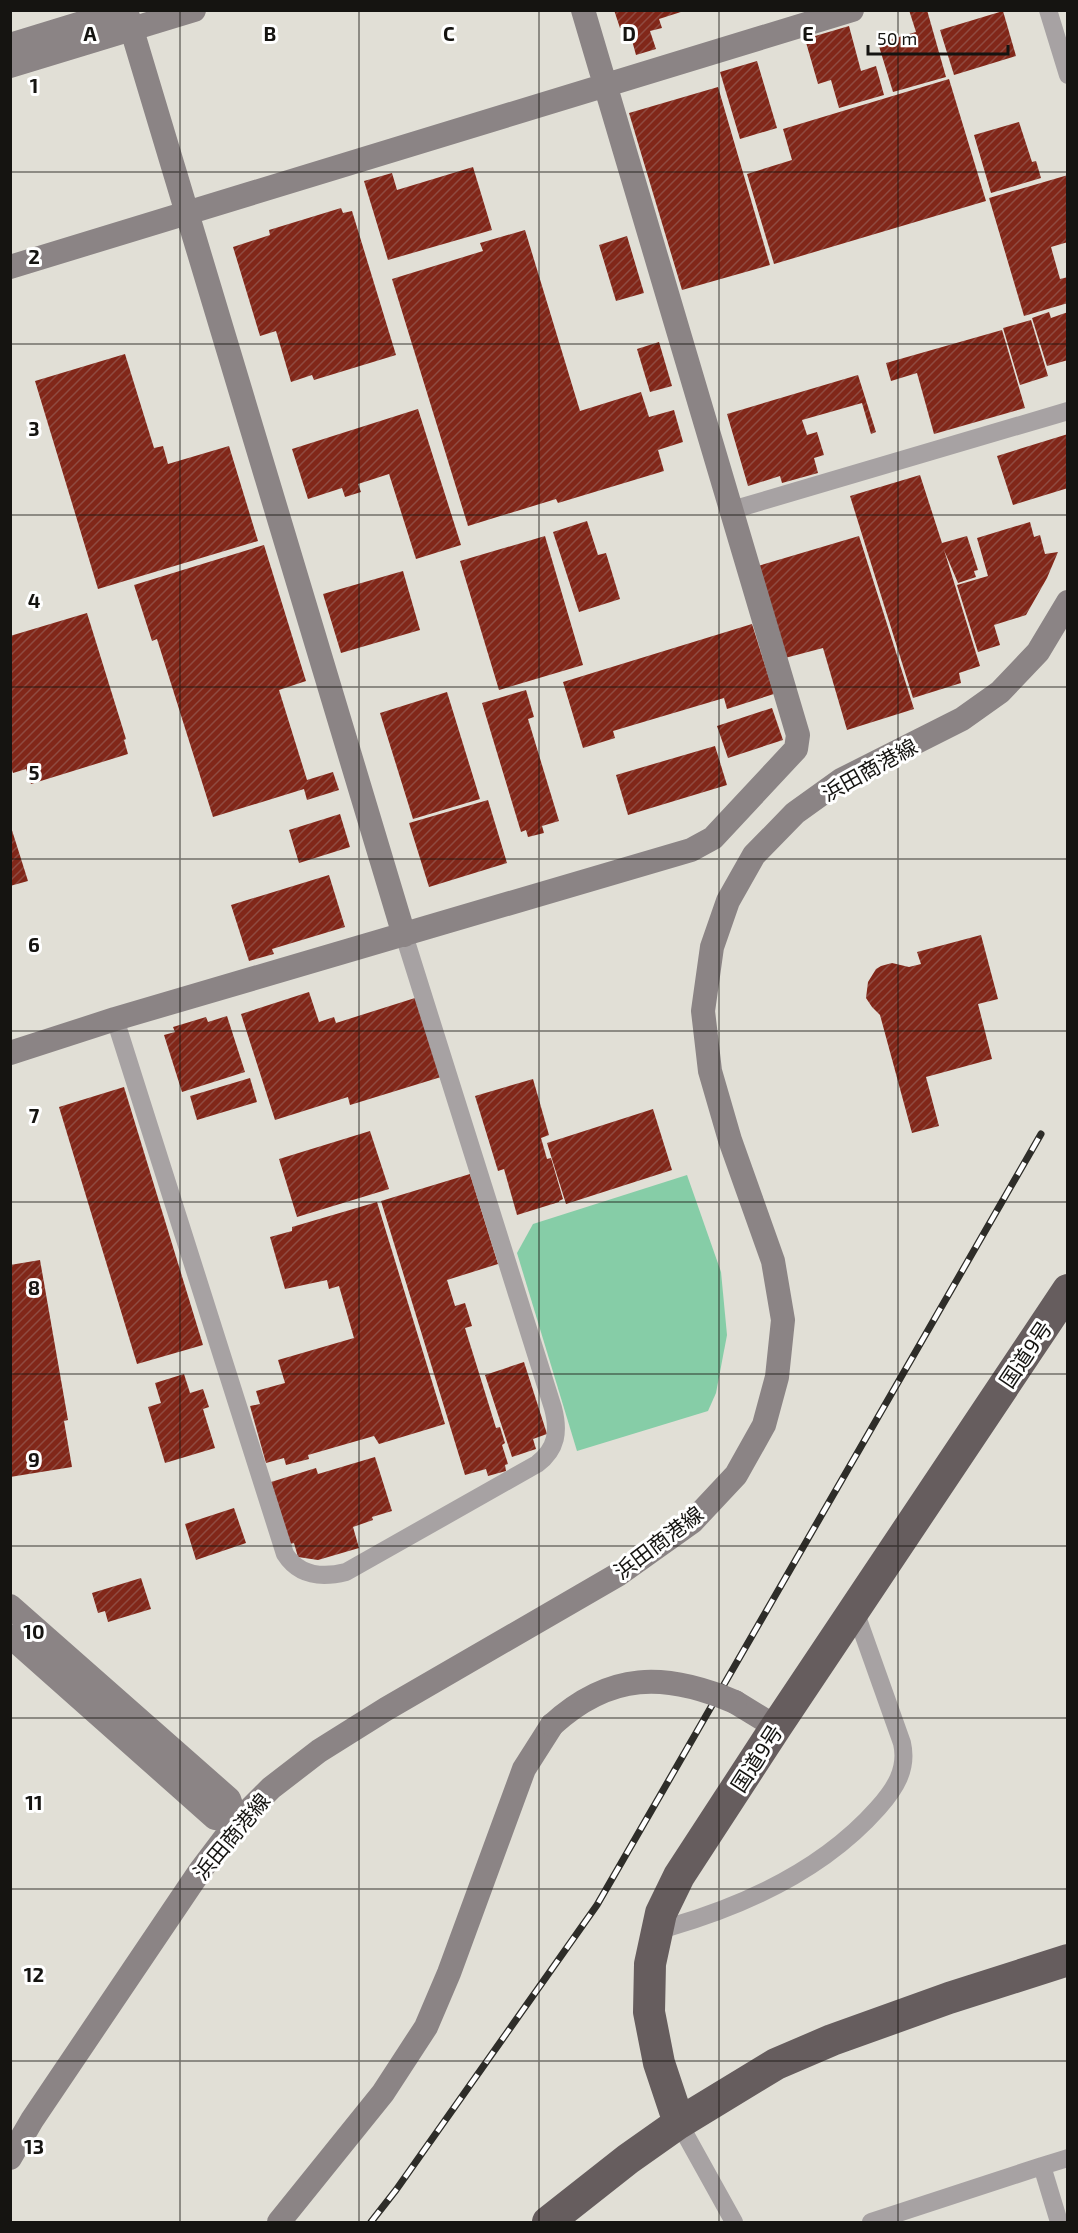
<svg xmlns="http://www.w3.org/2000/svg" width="1078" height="2233" font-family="'Exo 2','Noto Sans JP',sans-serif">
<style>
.park{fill:#86cda7}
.building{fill:url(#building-hatch)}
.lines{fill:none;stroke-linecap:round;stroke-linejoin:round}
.street{stroke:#a7a2a3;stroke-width:18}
.secondary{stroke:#8b8485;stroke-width:24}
.highway{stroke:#665d5e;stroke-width:32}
.rail-casing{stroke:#2e2d29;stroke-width:7}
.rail{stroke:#fff;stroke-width:4.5;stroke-dasharray:14;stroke-linecap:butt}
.secondary-bridge{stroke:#8b8485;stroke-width:24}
.grid{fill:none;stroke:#151411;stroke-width:1.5;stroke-opacity:0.55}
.labels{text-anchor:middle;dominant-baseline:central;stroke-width:6;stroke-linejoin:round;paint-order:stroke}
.street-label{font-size:21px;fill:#151411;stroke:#fff}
.grid-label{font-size:20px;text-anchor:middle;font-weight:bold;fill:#151411;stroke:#fff;stroke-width:6;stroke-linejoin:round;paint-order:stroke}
</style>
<defs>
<pattern id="building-hatch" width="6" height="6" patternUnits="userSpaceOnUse" patternTransform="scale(1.5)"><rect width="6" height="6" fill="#812719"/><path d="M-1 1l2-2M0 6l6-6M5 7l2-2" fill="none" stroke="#8f4b41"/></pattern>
</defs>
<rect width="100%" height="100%" fill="#e1dfd6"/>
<!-- park -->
<path class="park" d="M687,1175L721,1272L727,1335L716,1393L708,1411L577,1451L517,1253L533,1224Z"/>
<!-- building -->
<path class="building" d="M614,10H684V11L659,19L662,28L650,31L656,49L636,55L628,26L620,28Z
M909,10H927L946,77L893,92L878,43L916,32Z
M1003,11L1016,56L954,75L940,30Z
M849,26L861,71L876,66L884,95L839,108L831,80L818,84L805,39Z
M757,61L777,128L740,139L720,72Z
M949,79L986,201L774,264L747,174L792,160L783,129Z
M718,87L770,265L682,290L629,113Z
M1019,122L1032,162L1036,161L1041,178L991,193L974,135Z
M473,167L492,230L388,260L364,181L392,173L397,190Z
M1068,175V242L1051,247L1060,279L1068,277V303L1024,316L989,198Z
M341,208L343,213L352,211L396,355L314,380L312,375L291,382L276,331L260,336L233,247L270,235L269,230Z
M525,230L580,411L641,392L649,417L674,410L683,442L658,450L664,471L558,503L556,499L468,526L392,279L483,251L480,243Z
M627,236L644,293L616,301L599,245Z
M1049,312L1051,318L1068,312V360L1047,366L1032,318Z
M1031,320L1048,376L1020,385L1003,328Z
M1002,330L1025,408L934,434L917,373L891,381L886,363Z
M659,342L672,386L650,392L637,349Z
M125,354L154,448L163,446L168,464L229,446L258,541L98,589L35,381Z
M858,375L876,432L871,434L862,403L802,420L807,435L817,432L824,455L814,458L818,473L782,483L780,476L748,486L727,414Z
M418,409L461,545L416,559L389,474L358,484L361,492L345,497L342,488L308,499L292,449Z
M1068,434V488L1013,505L997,456Z
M920,475L942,543L967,536L978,570L974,571L976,577L958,583L944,550L980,666L959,673L961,683L913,698L850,496Z
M587,521L598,555L606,553L620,599L579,612L553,532Z
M1030,522L1034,537L1040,535L1045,554L1058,552L1047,578L1026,615L994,625L1000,645L978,652L957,585L988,576L977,538Z
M545,536L583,665L499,690L460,561Z
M859,536L914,709L847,730L823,648L785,658L758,566Z
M264,545L306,681L279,690L307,780L333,772L339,790L307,800L304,789L213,817L157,639L152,641L134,585Z
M403,571L420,630L341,653L323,594Z
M87,613L126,739L124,740L128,754L31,784L26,769L13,773L10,765V636Z
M752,624L774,694L727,709L724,698L613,731L615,738L583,748L563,682Z
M526,690L534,717L528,719L559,821L542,826L544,833L528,837L526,830L521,832L482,703Z
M447,692L480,799L413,819L380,713Z
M772,708L783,740L728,758L717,726Z
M715,746L727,785L628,815L616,775Z
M488,800L507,863L429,887L409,823Z
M340,814L350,847L299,863L289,830Z
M10,824L28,881L10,886Z
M329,875L345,927L272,949L274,954L249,961L231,905Z
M981,935L998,999L978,1004L992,1059L926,1077L939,1126L912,1133L880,1015L872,1007L866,998L868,982L876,969L881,966L892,963L909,967L921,964L917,952Z
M309,992L319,1022L334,1017L336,1023L415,998L441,1077L350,1105L348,1097L275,1120L241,1014Z
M227,1016L245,1072L182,1092L164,1035L175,1032L173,1027L206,1017L208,1022Z
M250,1078L257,1102L197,1120L190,1096Z
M533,1079L549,1135L541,1138L547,1159L551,1158L563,1199L559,1201V1202L517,1215L504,1169L498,1171L475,1096Z
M124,1087L203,1345L137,1364L59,1107Z
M653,1109L672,1170L566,1204L547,1143Z
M370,1131L389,1189L297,1217L279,1159Z
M470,1174L498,1264L447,1280L455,1306L465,1303L472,1326L465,1328L496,1428L500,1427L505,1443L502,1445L508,1464L505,1465L506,1471L488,1476L486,1469L465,1475L381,1201Z
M377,1202L445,1424L379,1444L374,1436L308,1455L309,1459L286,1465L284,1458L266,1463L250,1406L260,1404L256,1391L285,1383L278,1360L354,1338L339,1286L329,1289L327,1280L285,1289L270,1237L292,1231V1227Z
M40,1260L68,1420L64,1421L72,1467L10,1477V1265Z
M524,1362L547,1434L533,1439L536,1449L512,1457L485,1375Z
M184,1374L190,1393L203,1389L209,1407L203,1409L215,1448L165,1463L148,1407L161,1403L155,1383Z
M375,1457L392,1511L372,1517L373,1520L353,1527L359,1548L318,1560L298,1557L294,1543L290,1544L271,1482L316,1468L318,1474Z
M234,1508L246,1543L196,1560L185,1524Z
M141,1578L151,1609L108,1622L105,1611L98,1613L92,1593Z"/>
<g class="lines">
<!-- street -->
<path class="street" d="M1048,10L1068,75
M732,510L1068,411
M115,1019L285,1554C299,1576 322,1578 346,1572L537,1464C557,1449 559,1431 553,1408L404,935
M670,1927C746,1905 824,1869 878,1808C895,1789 908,1769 902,1743L854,1608
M679,2123L734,2222
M871,2222L1042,2166
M1059,2222L1042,2166L1068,2158"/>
<!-- secondary -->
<path class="secondary" d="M126,10L404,935
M10,45L124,10
M10,66L194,10
M10,267L852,10
M10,1053L115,1019L691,850L713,838L796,749L798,735L583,10
M10,1606L229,1799L237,1822L215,1818L10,1636
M735,1702L776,1727
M10,2158L32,2120L200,1871L237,1822L271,1788L319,1751L386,1709L619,1574L692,1522L736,1475L764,1425L777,1377L783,1320L773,1261L730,1140L710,1071L703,1011L712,947L728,901L754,855L795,813L841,780L962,719L1000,692L1038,652L1068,602
M279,2222L383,2093L426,2027L449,1973L524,1769L552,1725"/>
<!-- highway -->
<path class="highway" d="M679,2123L659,2063L649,2012L650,1964L661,1913L679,1876L776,1727L1068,1290
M548,2222L628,2159L679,2123L776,2064L832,2040L949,1998L1068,1960"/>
<!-- rail casing -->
<g class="rail-casing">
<path id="rail" d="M371,2222L396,2190L597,1905L1041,1134"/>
</g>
<!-- rail -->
<use href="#rail" class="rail"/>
<!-- secondary-bridge -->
<path class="secondary-bridge" d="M552,1725C610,1672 665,1672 735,1702"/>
</g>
<!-- grid -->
<path class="grid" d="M180,10V2222M359,10V2222M539,10V2222M719,10V2222M898,10V2222M10,172H1068M10,344H1068M10,515H1068M10,687H1068M10,859H1068M10,1031H1068M10,1202H1068M10,1374H1068M10,1546H1068M10,1718H1068M10,1889H1068M10,2061H1068"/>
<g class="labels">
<!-- street labels -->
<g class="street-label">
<text transform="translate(869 769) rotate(-29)">浜田商港線</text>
<text transform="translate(1025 1354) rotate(-56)">国道9号</text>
<text transform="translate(658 1542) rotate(-37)">浜田商港線</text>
<text transform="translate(756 1758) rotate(-57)">国道9号</text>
<text transform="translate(231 1836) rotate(-50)">浜田商港線</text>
</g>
</g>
<g class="grid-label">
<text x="90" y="41">A</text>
<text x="270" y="41">B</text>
<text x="449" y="41">C</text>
<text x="629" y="41">D</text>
<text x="808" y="41">E</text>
<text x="34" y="93">1</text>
<text x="34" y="264">2</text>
<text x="34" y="436">3</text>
<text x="34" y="608">4</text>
<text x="34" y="780">5</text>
<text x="34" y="952">6</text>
<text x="34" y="1123">7</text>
<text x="34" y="1295">8</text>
<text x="34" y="1467">9</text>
<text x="34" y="1639">10</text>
<text x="34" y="1810">11</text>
<text x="34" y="1982">12</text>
<text x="34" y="2154">13</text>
</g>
<!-- border -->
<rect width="1078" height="2233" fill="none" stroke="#151411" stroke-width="24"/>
<!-- scale -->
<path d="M868 45v9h140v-9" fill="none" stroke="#151411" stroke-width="3"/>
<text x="877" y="45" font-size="18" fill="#151411" stroke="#ffffff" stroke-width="4.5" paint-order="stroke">50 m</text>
</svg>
